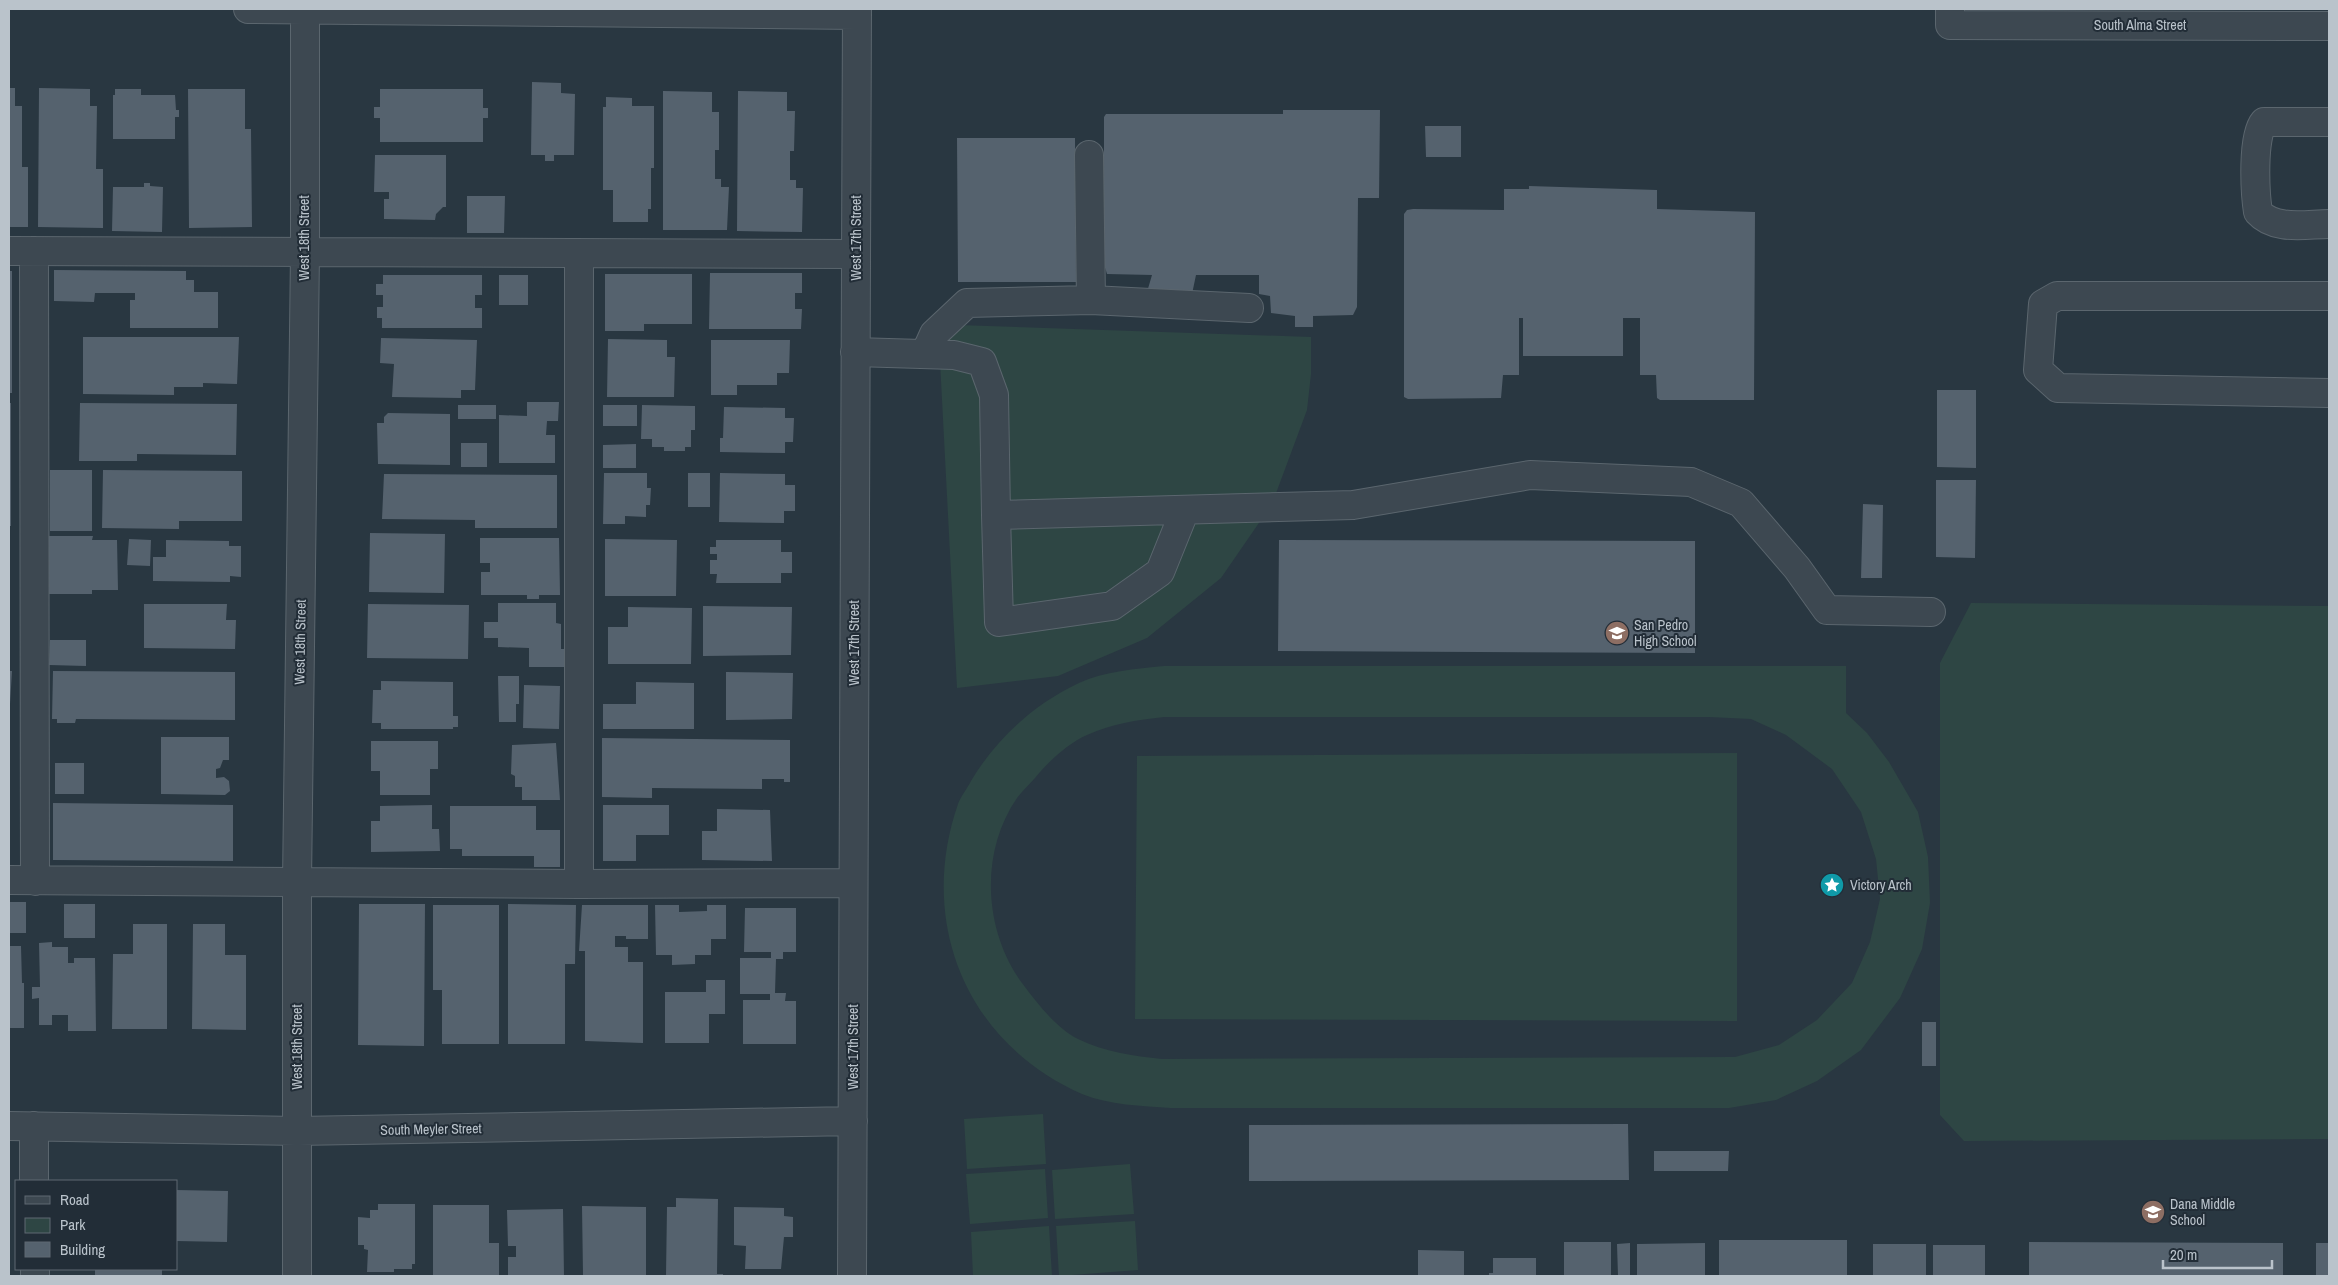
<svg xmlns="http://www.w3.org/2000/svg" width="2338" height="1285" font-family="'Archivo Narrow',sans-serif">
<style>
.green{fill:#2e4644;fill-rule:evenodd}
.building{fill:#55626e}
.lines{fill:none;stroke-linecap:round;stroke-linejoin:round}
.minor-casing{stroke:#5b666e;stroke-width:30}
.minor{stroke:#3d4851;stroke-width:28}
.labels{text-anchor:middle;dominant-baseline:central;stroke-width:4;stroke-linejoin:round;paint-order:stroke}
.street-label{font-size:14px;fill:#bac3cb;stroke:#222d37}
.poi-label{font-size:14px;fill:#bac3cb;stroke:#222d37;text-anchor:start}
</style>
<rect width="100%" height="100%" fill="#293741"/>
<!-- green -->
<path class="green" d="M958,325L1311,337V374L1307,410L1272,504L1221,578L1147,638L1058,676L957,688L939,342Z
M1971,603L2329,606V1139L1964,1141L1940,1115V663Z
M1164,666H1846V713L1867,733L1889,762L1918,812L1928,857L1930,903L1922,949L1900,998L1861,1050L1817,1081L1776,1100L1729,1108H1171C1142,1106 1109,1105 1082,1094C966,1043 917,922 958,804C961,796 967,789 971,781C996,739 1034,704 1079,683C1104,671 1136,669 1164,666ZM1164,717H1709L1751,719L1786,735L1832,769L1861,812L1876,859L1880,899L1870,942L1852,983L1817,1020L1779,1045L1735,1057L1162,1059C1133,1056 1105,1052 1078,1039C1056,1028 1037,1003 1022,983C984,931 979,853 1017,798C1022,791 1029,785 1035,778C1048,762 1067,744 1087,735C1111,724 1137,720 1164,717Z
M1737,753V1021L1135,1019L1137,756Z
M1043,1114L1046,1164L967,1169L964,1119Z
M1130,1164L1134,1214L1055,1219L1052,1170Z
M1045,1169L1048,1218L970,1224L966,1174Z
M1135,1221L1138,1270L1059,1276L1056,1226Z
M1049,1226L1052,1276H973L971,1232Z"/>
<!-- building -->
<path class="building" d="M532,82L561,83V93L575,94L574,155H554V161H545V155H531Z
M9,88H15V106H22V167H28V227H9Z
M39,88L90,89V106H97L96,169H103V228L38,227Z
M115,89H141V95H175L176,110H179V117H175V139H113V95H115Z
M188,89H245V129H251L252,227L189,228Z
M380,89H483V108H488V118H483V142H380V118H374V107H380Z
M663,91L712,92V112H719V150H715V179H721V187H729L727,230H663Z
M738,91L787,92V111H795L794,151H790V180H796V188H803L802,232L737,231Z
M606,97L632,98V106H654V168H651V209H648V222H613V190H603V107H606Z
M1283,110H1380L1379,198H1358L1357,307L1353,315L1313,316V327H1295V316L1271,313L1270,296L1259,294V275H1196L1192,294L1147,292L1152,275L1107,274L1104,264V117L1106,114H1283Z
M1425,126H1461V157H1426Z
M957,138H1075L1076,282H958Z
M375,155H446V207H443L436,214L435,220L384,219V199H389V192H374Z
M144,183H150V186L163,187L162,232L112,231L113,187H144Z
M1529,186L1657,190V209L1755,212L1754,400H1660L1657,398L1656,375H1640V318H1623V356H1523V318H1519V375H1503L1501,398L1408,399L1404,397V214L1407,210L1413,209L1504,210V189H1529Z
M467,196H505L504,233H467Z
M54,270L186,271V280H194V292H218V328H130V300H135V293H95L94,302L54,301Z
M9,271H12V393H9Z
M710,273H802V293H795V309H802L801,329H709Z
M605,274H692V324H644V331H605Z
M383,275H482V295H475V308H482V328H382V318H377V307H383V295H376V284H383Z
M499,275H528V305H499Z
M83,337H239L237,384L203,383V387H174V395L83,394Z
M381,338L477,340L475,390H461V398L392,397L394,364L380,363Z
M608,339L667,340V357H675L674,397H607Z
M711,340H790L789,373H777V385H737V395H711Z
M1937,390H1976V468L1937,467Z
M527,402H559L558,421H547L546,435H555V463H499V415L527,416Z
M9,403H11V526H9Z
M80,403L237,404L236,455L137,454V461H79Z
M458,405H496V419H458Z
M603,405H637V426H603Z
M642,405L695,406V430H691V447H685V451H664V447H652V439H641Z
M724,407L785,408V418H794L793,442H785V453L720,452V438H723Z
M388,413L450,414V465L378,464L377,423H384V417Z
M461,443H487V467H461Z
M636,444V468H603V445Z
M50,470H92V531H50Z
M103,470L242,471V521H179V529L102,528Z
M604,473H647V488H651L650,505H646V517L625,516V524H603Z
M688,473H710V507H688Z
M720,473L785,474V485H795V511H784V523L719,522Z
M384,474L557,475V528H475V520L382,519Z
M1936,480H1976L1975,558L1936,557Z
M1863,504L1883,505L1882,578H1861Z
M370,533L445,534L444,593L369,592Z
M49,536H93L92,540H117L118,590H92V594H49Z
M480,538H559L560,595H539V599H527V595H481V572H490V563H480Z
M129,539L151,540L150,566L127,565Z
M605,539L677,540L676,596H605Z
M166,540L229,541V546H241V577L230,576V582L153,581V557H166Z
M716,540H781V552H792V573H781V583H716L717,574H710V560H717V554H710V547H716Z
M1279,540L1695,541V653L1278,651Z
M498,603H556V623L561,624V649H565V667H529V648L498,647V638H484V622H498Z
M144,604H227L226,620H236L235,649L144,648Z
M368,604L469,605L468,659L367,658Z
M703,606L792,607L791,655L703,656Z
M628,607L692,608L691,664H608V627H628Z
M50,640H86V666L49,665Z
M9,671H12L10,704L9,703Z
M53,671L235,672V720L76,719L75,723H57V719H52Z
M726,672L793,673L792,719L726,720Z
M498,676H519V704H516V722H499Z
M381,681L453,682V716H458V727H453V729H381V723H372L373,690H381Z
M636,682L694,683V729H603V704H636Z
M524,685L560,686L559,729L523,728Z
M161,737H229V760H223L220,768L216,769V778L224,777L229,781L230,791L225,795L161,794Z
M602,738L790,740V782H784V779H762V789L652,788V798L602,797Z
M371,741H438V769H430V795H380V771H371Z
M556,743L560,800H522V787H515V776L511,774L512,745Z
M55,763H84V794H55Z
M53,803L233,805V861L53,860Z
M432,805V829H439L440,851L371,852V821H380V806Z
M603,805H669V835H636V861H603Z
M450,806H536V830H560V867H534V856H462V849H450Z
M717,809L770,810L772,861L702,860V831H717Z
M9,902H26V933H9Z
M64,904H95V938H64Z
M359,904H425L424,1046L358,1045Z
M508,904L576,905L575,964H565V1044H508Z
M433,905H499V1044H442V990H433Z
M582,905H648V939H626V936H615V947H628V962H643V1043L585,1041V951H579Z
M655,905H679V912L707,911V905H726V939H711V955H695V964L672,965V955H656Z
M745,908H796V952H783V959H776L775,993H786L785,1001H796V1044H743V1000H770V994H740V958H771V952H744Z
M133,924H167V1029H112L113,954H133Z
M193,924H225V955H246V1030L192,1029Z
M52,942V947H68V963H74V958H95L96,1031H68V1015H52V1025H39V998L32,999V987H40L39,943Z
M9,946H21L22,983H24V1028H9Z
M706,980H725V1014H709V1043H665V992H706Z
M1922,1022H1936V1066H1922Z
M1628,1124L1629,1180L1249,1181V1125Z
M1654,1151H1729L1728,1171H1654Z
M176,1190L228,1191L227,1242L176,1241Z
M676,1198L718,1199L717,1274H723V1276H666L667,1207H676Z
M378,1204H415V1264H412V1269H394V1272H367L368,1250L364,1249V1245H358V1217L370,1218V1210H378Z
M433,1205H489V1243H499V1276H433Z
M582,1206L646,1207V1276L583,1275Z
M734,1207L784,1208V1216L793,1217V1237H784L781,1269H745L746,1246L734,1245Z
M563,1209L564,1276H508V1257H516V1246H508L507,1210Z
M1719,1240H1847V1276H1719Z
M1564,1242H1611V1276H1564Z
M2029,1242L2283,1243V1276H2029Z
M1630,1243V1276H1618L1617,1244Z
M1705,1243V1276H1637V1244Z
M2316,1243H2329V1276H2316Z
M1873,1244H1926V1276H1873Z
M1933,1245H1985V1276H1933Z
M1418,1250L1464,1251V1276H1418Z
M1493,1258H1536V1276H1489V1273H1493Z
M95,1269H162V1276H95Z"/>
<g class="lines">
<!-- minor casing -->
<g class="minor-casing">
<path id="minor" d="M248,9L857,15
M1950,9V25L2329,26
M2329,122H2264C2252,136 2255,193 2258,212C2275,231 2306,224 2329,224
M1089,155L1091,300
M9,251L856,254
M34,251L35,881
M579,254V884
M2329,296H2057L2043,304L2038,370L2058,388L2329,393
M855,352L954,355L982,362L994,395L996,515L1353,505L1530,475L1691,482L1741,503L1797,568L1827,610L1931,612
M925,354L934,334L967,303L1091,300L1249,308
M996,515L999,622L1112,606L1160,572L1185,510
M9,880L579,884L853,883
M9,1126L297,1131L853,1121
M34,1126V1181
M35,1269V1276
M297,1276V883L305,253V9
M852,1276L857,9"/>
</g>
<!-- minor -->
<use href="#minor" class="minor"/>
</g>
<!-- icons -->
<defs>
<g id="school-disc" transform="scale(1.25)"><circle r="9.5" fill="#8d6e63" stroke="#222d37"/><path d="M0-5L7-2L0 1L-7-2ZM-4 1L0 2.5L4 1V4Q0 6-4 4Z" fill="#fff"/></g>
<g id="sight-disc" transform="scale(1.25)"><circle r="9.5" fill="#0f9aa8" stroke="#222d37"/><path d="M0-6L1.8-2.2L6-1.7L2.9 1.2L3.7 5.4L0 3.3L-3.7 5.4L-2.9 1.2L-6-1.7L-1.8-2.2Z" fill="#fff"/></g>
</defs>
<g fill-rule="evenodd">
<use href="#school-disc" x="1617" y="633"/>
<use href="#sight-disc" x="1832" y="885"/>
<use href="#school-disc" x="2153" y="1212"/>
</g>
<g class="labels">
<!-- street labels -->
<g class="street-label">
<text x="2140" y="25">South Alma Street</text>
<text transform="translate(304 238) rotate(-90)">West 18th Street</text>
<text transform="translate(856 238) rotate(-90)">West 17th Street</text>
<text transform="translate(300 642) rotate(-89)">West 18th Street</text>
<text transform="translate(854 643) rotate(-90)">West 17th Street</text>
<text transform="translate(297 1047) rotate(-90)">West 18th Street</text>
<text transform="translate(853 1047) rotate(-90)">West 17th Street</text>
<text transform="translate(431 1129) rotate(-1)">South Meyler Street</text>
</g>
<!-- poi labels -->
<g class="poi-label">
<text x="1634" y="625">San Pedro<tspan x="1634" dy="16">High School</tspan></text>
<text x="1850" y="885">Victory Arch</text>
<text x="2170" y="1204">Dana Middle<tspan x="2170" dy="16">School</tspan></text>
</g>
</g>
<!-- border -->
<rect width="2338" height="1285" fill="none" stroke="#bac3cb" stroke-width="20"/>
<!-- legend -->
<rect x="15" y="1180" width="162" height="90" fill="#222d37" stroke="#5f6972"/>
<rect x="25" y="1196" width="25" height="8" fill="#3d4851" stroke="#5f6972"/>
<text x="60" y="1205" font-size="15" fill="#bac3cb">Road</text>
<rect x="25" y="1218" width="25" height="15" fill="#2e4644" stroke="#5f6972"/>
<text x="60" y="1230" font-size="15" fill="#bac3cb">Park</text>
<rect x="25" y="1242" width="25" height="15" fill="#55626e" stroke="#5f6972"/>
<text x="60" y="1255" font-size="15" fill="#bac3cb">Building</text>
<!-- scale -->
<path d="M2163 1260v8h109v-8" fill="none" stroke="#bac3cb" stroke-width="2.5"/>
<text x="2170" y="1260" font-size="15" fill="#bac3cb" stroke="#222d37" stroke-width="4" paint-order="stroke">20 m</text>
</svg>
